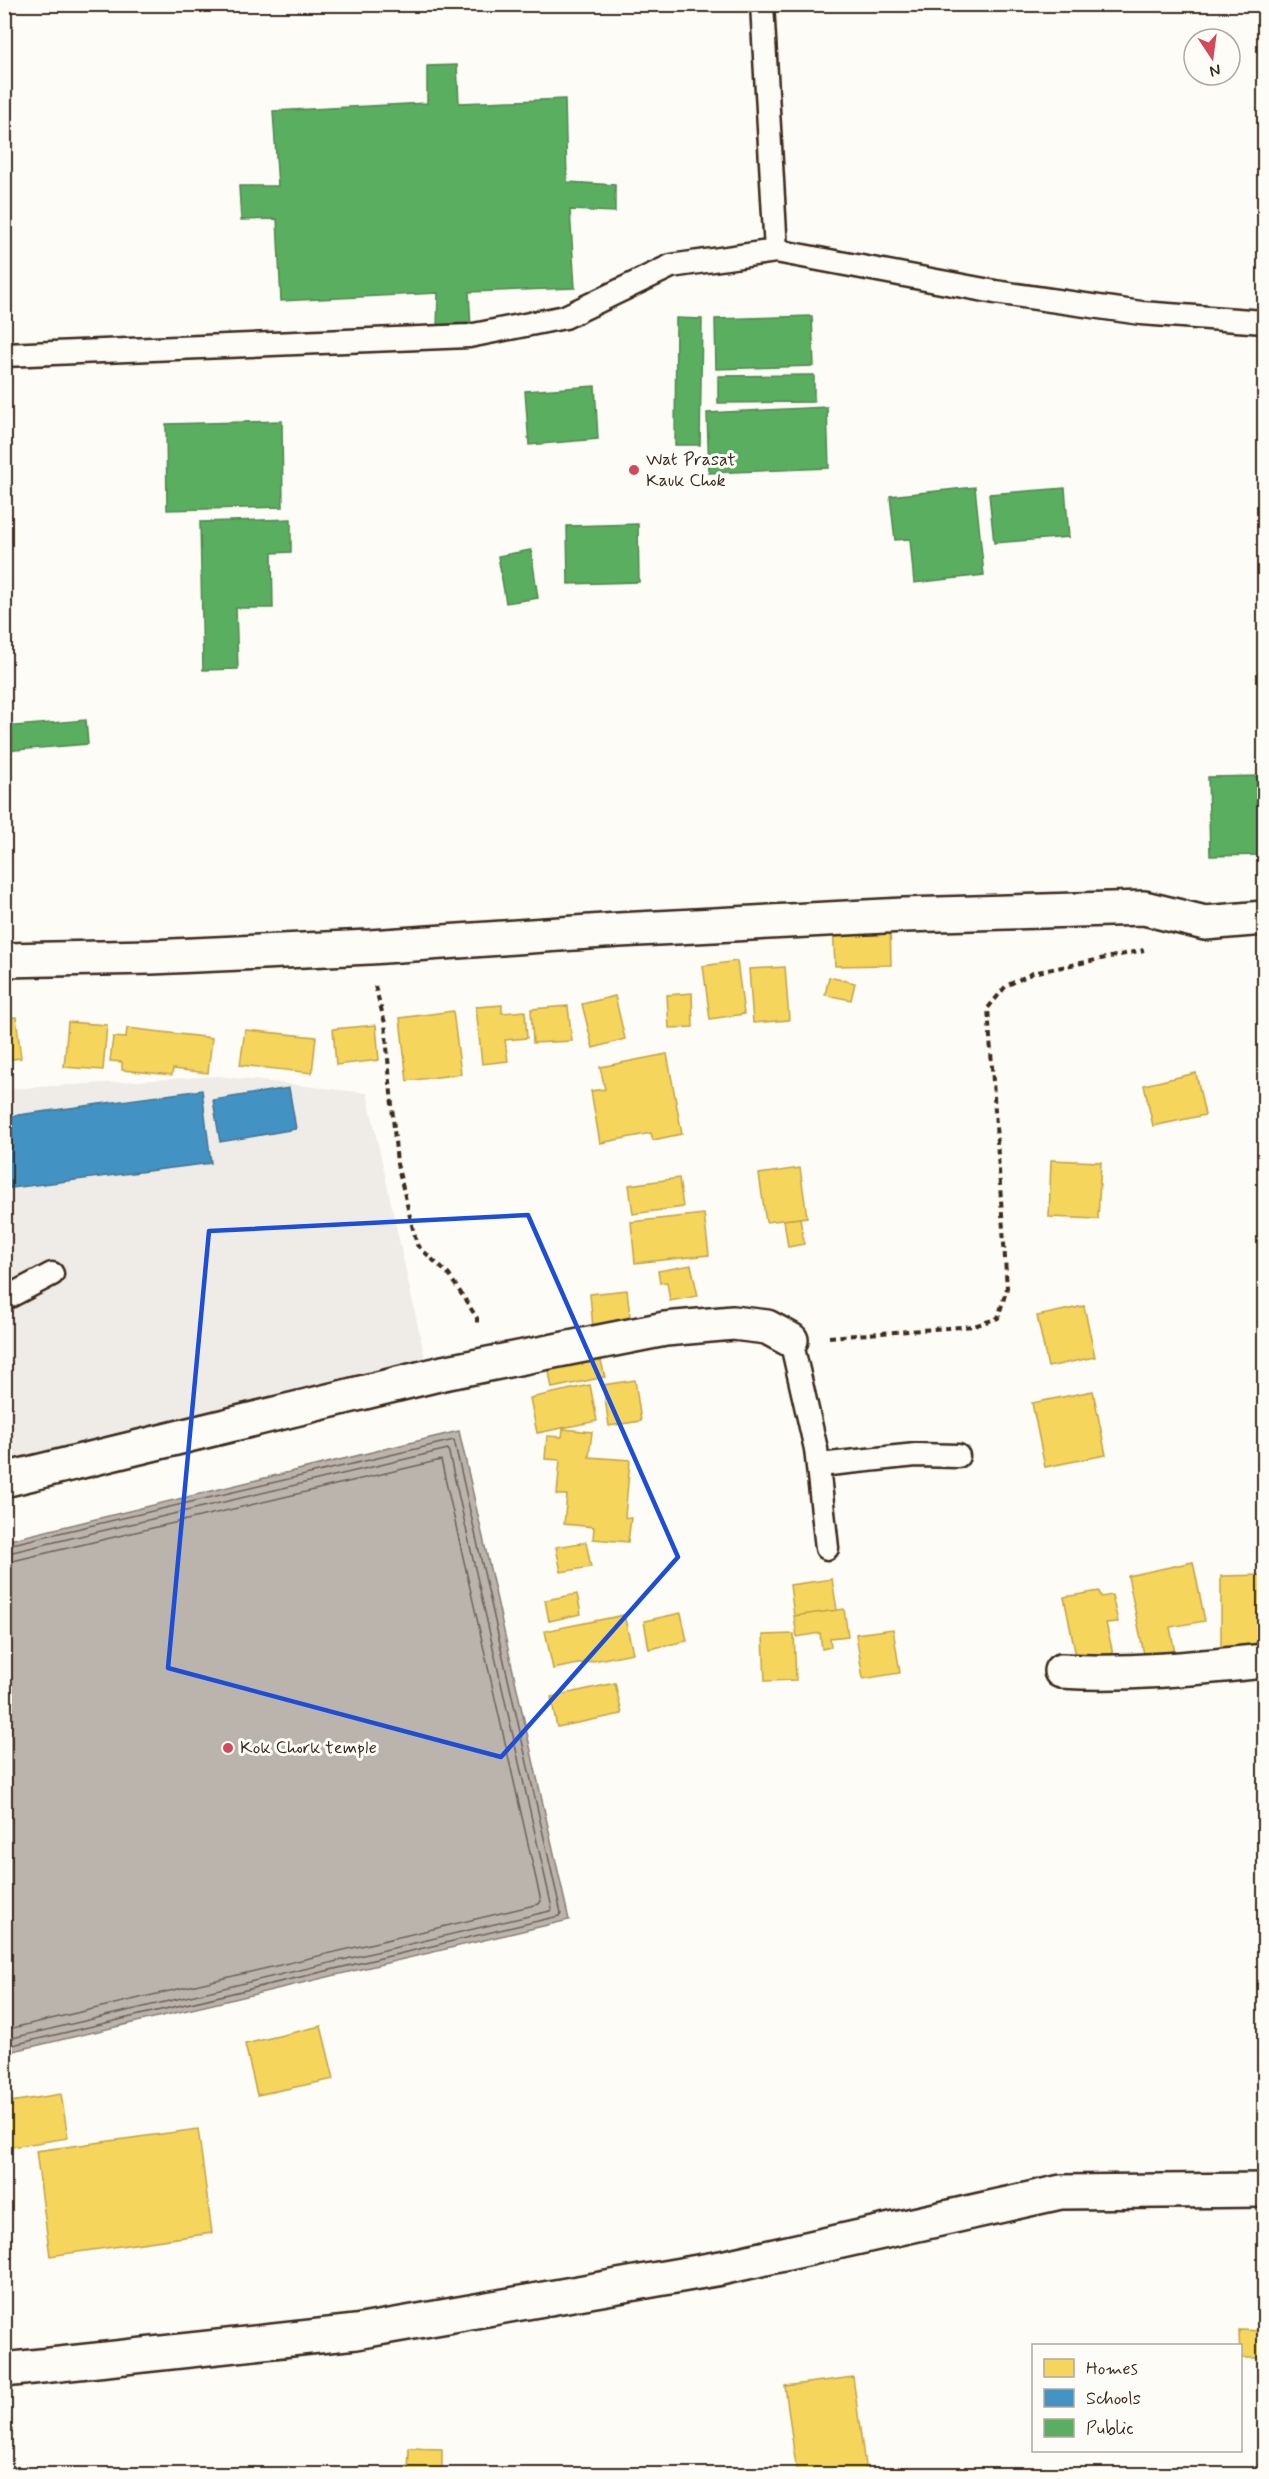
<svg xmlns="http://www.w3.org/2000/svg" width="1269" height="2479" font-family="Mynerve,sans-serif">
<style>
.built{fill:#efece7}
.water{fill:#bbb4ad;stroke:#887d74;stroke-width:1.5}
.homes{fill:#f6d55c;stroke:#bea249;stroke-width:1.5}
.schools{fill:#4393c3;stroke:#417492;stroke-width:1.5}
.public{fill:#5aae61;stroke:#51864d;stroke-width:1.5}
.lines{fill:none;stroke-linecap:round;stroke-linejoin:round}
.shore{stroke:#6e6157;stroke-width:1.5}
.service-casing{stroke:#3b2a1e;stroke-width:27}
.minor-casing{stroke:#3b2a1e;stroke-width:38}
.path{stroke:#3b2a1e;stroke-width:4;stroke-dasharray:6 4.5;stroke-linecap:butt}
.service{stroke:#fdfcf7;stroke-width:22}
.minor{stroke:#fdfcf7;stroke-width:33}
.marked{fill:none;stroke:#1d4ed8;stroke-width:4.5;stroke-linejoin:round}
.poi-dot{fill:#d1495b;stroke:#fdfcf7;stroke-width:2}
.labels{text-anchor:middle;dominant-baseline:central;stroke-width:6;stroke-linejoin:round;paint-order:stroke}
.poi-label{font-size:18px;fill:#3b2a1e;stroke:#fdfcf7;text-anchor:start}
</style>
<rect width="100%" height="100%" fill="#fdfcf7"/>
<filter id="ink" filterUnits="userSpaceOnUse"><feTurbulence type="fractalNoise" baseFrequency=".0167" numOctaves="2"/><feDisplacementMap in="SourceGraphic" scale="12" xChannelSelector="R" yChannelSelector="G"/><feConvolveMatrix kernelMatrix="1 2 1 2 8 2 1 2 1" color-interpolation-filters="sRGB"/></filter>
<g filter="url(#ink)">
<!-- built -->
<path class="built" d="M218,1076L367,1093L425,1358L5,1468V1089Z"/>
<!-- water -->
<path class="water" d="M459,1431L569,1920L5,2053V1541Z"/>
<!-- homes -->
<path class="homes" d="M890,923L891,965L835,966L833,925Z
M737,961L744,1014L710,1019L703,966Z
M785,967L789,1020L753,1023L749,969Z
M829,977L855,983L851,1000L825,995Z
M692,993L693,1027L669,1028L667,995Z
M615,996L625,1039L593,1048L582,1004Z
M502,1005V1013L525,1011L527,1038L505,1040L508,1061L482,1064L476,1007Z
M568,1006L572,1041L533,1043L531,1009Z
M453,1011L461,1074L407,1081L400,1018Z
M16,1017L21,1058L4,1060V1018Z
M68,1022L107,1025L103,1070L64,1067Z
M376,1025L379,1060L336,1065L333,1029Z
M127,1028L212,1038L208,1073L173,1069L172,1075L122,1070V1062L110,1061L113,1037L126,1038Z
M245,1030L316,1037L312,1073L240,1065Z
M667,1054L682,1134L653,1140L651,1133L600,1143L591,1091L605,1089L600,1067Z
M1196,1073L1205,1115L1153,1126L1144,1085Z
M1051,1160L1101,1162L1098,1219L1049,1217Z
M800,1168L807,1217L766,1222L759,1174Z
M679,1178L683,1207L633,1214L629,1185Z
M704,1214L709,1255L635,1263L631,1222Z
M800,1218L804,1244L788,1247L784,1220Z
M691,1265L698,1296L670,1301L667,1282L660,1283L658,1271Z
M627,1290L631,1325L593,1328L590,1294Z
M1084,1306L1095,1357L1048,1367L1037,1316Z
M598,1349L605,1377L552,1388L547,1360Z
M635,1380L641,1421L609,1426L603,1385Z
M590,1385L597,1421L537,1433L530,1398Z
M1093,1391L1106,1455L1045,1467L1032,1403Z
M563,1429L592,1432L589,1457L630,1460L625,1517L631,1518L628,1542L593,1539L594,1527L564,1524L567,1495H557L560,1460L545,1459L547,1436L562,1437Z
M586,1542L591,1567L561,1572L556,1547Z
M1193,1562L1205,1621L1170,1627L1176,1659L1146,1664L1128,1576Z
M1264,1575V1650L1221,1651V1576Z
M832,1579L837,1610L794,1616L790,1585Z
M1099,1591L1101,1597L1112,1595L1118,1622L1106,1623L1114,1658L1078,1666L1064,1597Z
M577,1594L581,1614L549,1621L545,1600Z
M844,1609L848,1636L830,1638L831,1647L822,1649L820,1633L797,1637L794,1616Z
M681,1613L687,1641L649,1649L644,1621Z
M624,1615L633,1653L553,1669L545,1631Z
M893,1629L900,1673L863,1679L856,1634Z
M794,1634L796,1680L765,1681L763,1635Z
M615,1683L622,1714L557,1727L551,1697Z
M321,2026L334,2079L257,2095L245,2044Z
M61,2094L68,2138L6,2148L4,2103Z
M198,2129L212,2233L50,2256L36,2151Z
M1239,2330L1264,2331V2358H1240Z
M853,2377L866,2473L797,2474L785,2386Z
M409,2448L442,2449V2474H408Z"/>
<!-- schools -->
<path class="schools" d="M289,1088L296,1129L220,1142L213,1100Z
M202,1090L211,1163L4,1189V1117Z"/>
<!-- public -->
<path class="public" d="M457,65L459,103L565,99L567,182L615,185V212L570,210L575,288L469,292L471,328L437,330L438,293L281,301L277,219L241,220L239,186H278L273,111L427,103V66Z
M812,316L814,366L716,369L715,319Z
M676,318L702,319L700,445H675Z
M814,375V402L718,403V376Z
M595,386L598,439L529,445L525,391Z
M827,407L829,468L709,473L707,413Z
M282,421L283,507L167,510L166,424Z
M4,465L9,466L8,501H4Z
M975,487L984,575L914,583L910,539L895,540L890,496Z
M1065,488L1069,537L994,543L989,494Z
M291,519V552L272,553L273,608H236L238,669L203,670L200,522Z
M638,524L639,582L568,584L567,526Z
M531,550L538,598L506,603L498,556Z
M86,720L88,744L4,751V727Z
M1264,776V855L1210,856L1208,777Z"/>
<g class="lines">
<!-- shore -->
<path class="shore" d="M4,1546L454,1440L561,1913L559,1916L4,2047
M4,1554L448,1449L552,1908L550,1911L4,2040
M4,1563L441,1460L541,1901L539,1904L4,2030"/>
<!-- service casing -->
<g class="service-casing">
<path id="service" d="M762,4L776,251
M4,355L469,336L565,317L671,266L776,251L995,292L1141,313L1264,322
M4,1299L52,1274
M791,1340L816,1449L827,1548
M819,1465L916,1455L958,1456"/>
</g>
<!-- minor casing -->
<g class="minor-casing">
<path id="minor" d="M4,960L151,957L370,947L619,930L904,915L1144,908L1205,923L1264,918
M4,1480L443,1373L665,1329L733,1323L767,1327L791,1340
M1061,1671C1130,1675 1196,1668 1264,1661
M4,2370L356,2332L721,2268L1061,2192L1264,2190"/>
</g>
<!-- path -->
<path class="path" d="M375,986L385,1023L397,1164L417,1245L449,1275L477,1318V1327
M829,1337L974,1326L998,1318L1007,1288L988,1008L1006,986L1033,973L1144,950"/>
<!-- service -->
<use href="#service" class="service"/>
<!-- minor -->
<use href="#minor" class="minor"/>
</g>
</g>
<!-- marked area -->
<path class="marked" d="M528,1215L678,1557L501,1757L168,1668L209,1231Z"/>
<!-- markers -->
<g class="poi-dot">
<circle cx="634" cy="470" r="6"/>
<circle cx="228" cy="1748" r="6"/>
</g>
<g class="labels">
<!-- poi labels -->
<g class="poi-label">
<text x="646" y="460">Wat Prasat<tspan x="646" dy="21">Kauk Chok</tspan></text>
<text x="240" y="1748">Kok Chork temple</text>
</g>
</g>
<!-- margin -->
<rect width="1269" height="2479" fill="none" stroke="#fdfcf7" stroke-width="24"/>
<rect x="12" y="12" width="1245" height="2455" fill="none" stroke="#3b2a1e" stroke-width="2" filter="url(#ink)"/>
<!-- legend -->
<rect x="1032" y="2344" width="210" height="108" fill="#fdfcf7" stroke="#afa8a0" stroke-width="1.5"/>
<rect x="1044" y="2359" width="30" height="18" fill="#f6d55c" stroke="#afa8a0" stroke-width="1.5"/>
<text x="1086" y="2374" font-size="18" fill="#3b2a1e">Homes</text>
<rect x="1044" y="2389" width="30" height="18" fill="#4393c3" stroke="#afa8a0" stroke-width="1.5"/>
<text x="1086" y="2404" font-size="18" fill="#3b2a1e">Schools</text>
<rect x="1044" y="2419" width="30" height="18" fill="#5aae61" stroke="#afa8a0" stroke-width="1.5"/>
<text x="1086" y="2434" font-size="18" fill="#3b2a1e">Public</text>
<!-- north arrow -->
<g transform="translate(1212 57) rotate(167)"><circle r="28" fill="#fdfcf7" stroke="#afa8a0" stroke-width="1.5"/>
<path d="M0-4.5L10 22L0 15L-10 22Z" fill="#d1495b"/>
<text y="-9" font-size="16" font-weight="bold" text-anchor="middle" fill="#3b2a1e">N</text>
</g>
</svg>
